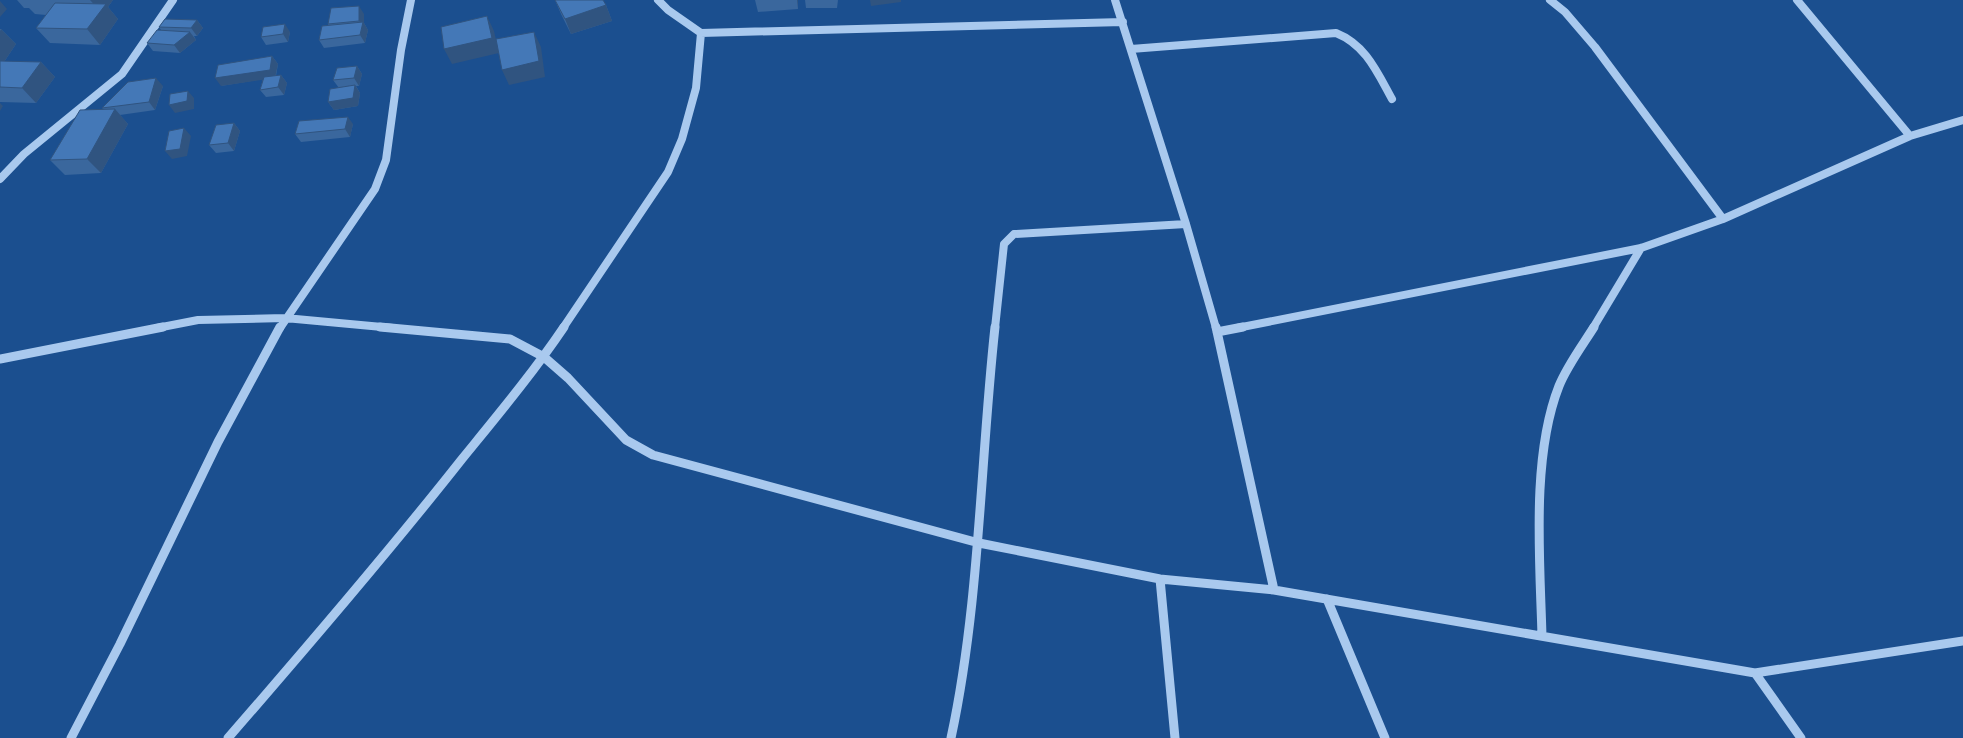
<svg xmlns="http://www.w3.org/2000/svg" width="1963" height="738" font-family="Figtree,sans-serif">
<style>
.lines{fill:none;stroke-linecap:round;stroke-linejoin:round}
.minor-far1{stroke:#a9c9ee;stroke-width:8}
.minor{stroke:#a9c9ee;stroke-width:9}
.wall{fill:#3a679d}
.shaded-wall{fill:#305480}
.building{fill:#4478b7;stroke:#305480}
</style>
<rect width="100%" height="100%" fill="#1b4f8f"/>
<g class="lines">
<!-- minor-far1 -->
<path class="minor-far1" d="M1115,0L1186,224L1216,328
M1550,0L1565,12L1595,47L1723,219
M1797,0L1910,136
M701,33L1123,22
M1131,49L1336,33C1366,45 1377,72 1392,99
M0,179L24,154L122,74L173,0
M157,328L198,320L285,318L393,328
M280,328L375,189L386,160L401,50L411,0
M563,328L668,172L682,139L696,88L701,33L668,10L658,0
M995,328L1004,244L1014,234L1186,224
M1237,328L1641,248L1723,219L1910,136L1963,120
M1593,328L1641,248"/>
<!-- minor -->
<path class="minor" d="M380,327L510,339L544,357L568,378L626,440L653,455L979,543L1160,579L1274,590L1755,673L1963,641
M1216,327L1274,590
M1217,332L1243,327
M0,359L163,327
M1160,579L1175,738
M1327,599L1385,738
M1542,636C1540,560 1531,457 1559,386C1567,366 1582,346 1594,327
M1755,673L1801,738
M71,738L120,644L218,442L280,327
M228,738C308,646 387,554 462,459C497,416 533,373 564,327
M951,738C980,603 980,464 995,327"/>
</g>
<!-- wall -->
<path class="wall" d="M17,0H113L108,7L118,19L100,45L50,43L36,28L46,15L35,14L29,8H24Z
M555,0L606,5L612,21L571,34L561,14Z
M755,0H798V9L758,12Z
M805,0H838L837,8H806Z
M364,14V23L368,30L365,43L324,48L319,40L328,26V24Z
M197,20L203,28L197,36H194L196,40L180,53L153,51L147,43L161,30L159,27Z
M0,29H1L16,44L4,62H41L55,77L36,103L0,102Z
M290,32L288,42L266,45L261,37Z
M272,56L278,64L276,76L281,75L287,83L284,95L266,97L260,90L263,79L221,86Z
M357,66L362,74L359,86H356L360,93L358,106L334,110L328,102L344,87L339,88L333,80Z
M163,86L155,110L120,115L128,124L101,173L65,175L50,160L104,110L102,108Z
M234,123L240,131L234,151L216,153L209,145Z
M353,124L350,137L301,142L295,134Z"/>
<!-- shaded-wall -->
<path class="shaded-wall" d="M90,0H113L108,7L118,19L100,45L87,29L100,11Z
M797,0H798V9Z
M870,0H901V2L871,6Z
M0,1L7,9L0,17Z
M606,5L612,21L571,34L565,19Z
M359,6L364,14V23L368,30L365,43L360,35L362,26L359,21Z
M487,16L494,31L499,53L452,64L444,49Z
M197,20L203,28L197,36L191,28Z
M285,24L290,32L288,42L283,34Z
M1,29L16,44L0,68V31Z
M190,32L196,40L180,53L174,45Z
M534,32L541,47L545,77L509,85L502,70Z
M272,56L278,64L275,78L221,86L215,78Z
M41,62L55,77L36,103L22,88Z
M357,66L362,74L359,86L354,78Z
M281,75L287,83L284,95L278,87Z
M156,78L163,86L155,110L149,102Z
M355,85L360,93L358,106L334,110L328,102Z
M188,91L194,98V109L175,113L169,105Z
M0,103L3,106L0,111Z
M115,109L128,124L101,173L87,159Z
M348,117L353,124L350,137L345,129Z
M234,123L240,131L234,151L228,143Z
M184,128L191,136L187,156L172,159L165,151Z"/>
<!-- building -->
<path class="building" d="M555,0H603L606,5L565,19Z
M55,3L106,4L87,29L36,28Z
M359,6V21L328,24L331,8Z
M487,16L492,38L444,49L441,27Z
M165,19L197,20L191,28L159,27Z
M363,22L360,35L319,40L322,26Z
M285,24L283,34L261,37L263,27Z
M157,30L190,32L174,45L147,43Z
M534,32L539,61L502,70L496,39Z
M272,56L270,70L215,78L218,65Z
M0,61L41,62L22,88L0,87Z
M357,66L354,78L333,80L337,68Z
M281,75L278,87L260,90L264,77Z
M156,78L149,102L102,108L128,82Z
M355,85L353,98L328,102L330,89Z
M188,91L187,101L169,105L170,94Z
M115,109L87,159L50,160L80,110Z
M348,117L345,129L295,134L299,121Z
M234,123L228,143L209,145L216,125Z
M184,128L180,149L165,151L169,131Z"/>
</svg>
